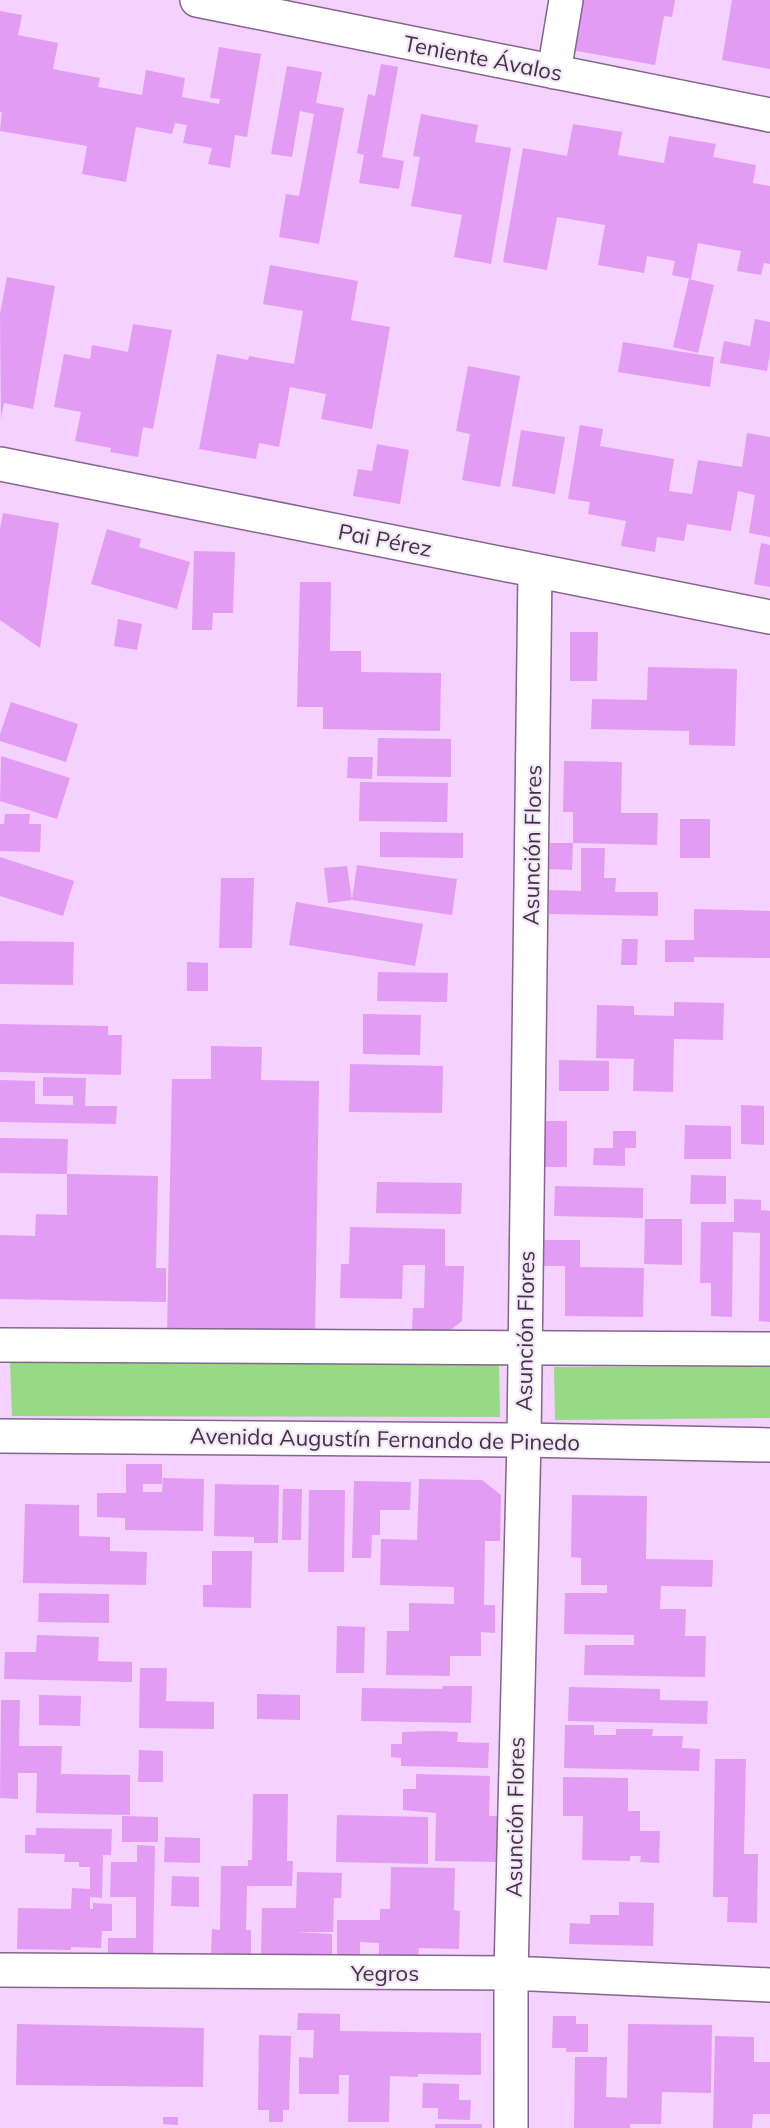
<svg xmlns="http://www.w3.org/2000/svg" width="770" height="2128" font-family="Mulish,sans-serif">
<style>
.green{fill:#96da83}
.building{fill:#e29cf4}
.lines{fill:none;stroke-linecap:round;stroke-linejoin:round}
.minor-casing{stroke:#84658c;stroke-width:36}
.highway-casing{stroke:#84658c;stroke-width:36}
.minor{stroke:#fff;stroke-width:33}
.highway{stroke:#fff;stroke-width:33}
.labels{text-anchor:middle;dominant-baseline:central;stroke-width:4.5;stroke-linejoin:round;paint-order:stroke}
.street-label{font-size:22px;fill:#403244;stroke:#f5e7f9}
</style>
<rect width="100%" height="100%" fill="#f4d1fe"/>
<!-- green -->
<path class="green" d="M10,1363L499,1364L500,1417L12,1416Z
M770,1366V1418L555,1420L554,1367Z"/>
<!-- building -->
<path class="building" d="M579,0H675L672,17L664,16L655,65L566,49Z
M732,0H770V69L722,60Z
M0,11L22,15L18,35L58,43L53,69L100,78L98,87L142,95L146,70L185,78L182,97L219,104L220,99L210,98L219,47L261,54L247,137L235,135L230,168L208,164L212,148L183,143L187,125L175,123L172,134L136,127L126,182L82,174L87,146L0,131L2,112H0Z
M381,64L398,67L382,157L404,161L399,189L359,183L364,155L357,153L368,94L375,96Z
M287,66L322,72L316,103L344,108L319,244L279,237L286,194L299,196L314,114L300,111L292,157L271,154Z
M421,114L478,125L475,142L511,148L491,264L454,257L462,215L411,206L420,157L413,156Z
M573,124L622,132L618,155L664,163L669,136L716,144L713,157L756,165L753,183L770,186V264L764,263L761,275L737,271L741,251L698,243L691,279L672,275L675,261L647,256L644,273L598,265L605,225L557,217L547,270L503,262L523,148L567,156Z
M270,265L358,281L351,320L390,327L372,429L321,419L326,394L290,387L279,447L259,443L256,459L199,449L217,354L248,360L249,356L294,364L303,311L263,304Z
M7,277L55,286L33,409L4,403L1,419L0,314Z
M689,279L714,285L698,353L673,347Z
M755,319L770,322V353L767,371L720,363L724,341L750,346Z
M133,324L172,330L153,429L143,427L138,457L110,452L111,448L75,441L81,412L54,407L64,354L90,359L92,345L128,352Z
M623,342L714,357L710,387L618,372Z
M468,366L520,376L500,487L462,480L470,434L456,431Z
M580,425L603,429L600,446L674,459L669,491L692,494L698,460L742,467L747,433L770,437V537L749,533L755,495L738,491L731,531L687,524L684,541L657,537L655,552L621,546L626,521L588,514L590,502L568,499Z
M521,430L565,437L555,494L512,486Z
M377,444L409,450L400,504L353,496L358,469L372,471Z
M3,513L59,523L40,648L0,620V529Z
M107,529L141,539L139,547L190,562L177,609L91,584Z
M761,543L770,545V587L754,584Z
M194,551L235,552L233,613H213L212,630H192Z
M300,582H331L330,651H361V672L441,673L440,731L323,729V707H297Z
M118,619L142,624L137,650L114,646Z
M570,632H598L597,681H570Z
M648,667L737,669L735,746L689,745V731L591,729L592,699L647,700Z
M11,702L78,724L66,762L0,741V734Z
M378,738L451,739V777L377,776Z
M1,756L70,778L57,819L0,801Z
M348,757H373L372,779L347,778Z
M564,761L622,762L621,813H658L657,845L573,843V812H563Z
M360,782L448,783L447,822L359,821Z
M5,814H30L29,824H41L40,852L0,851V824H4Z
M680,819H710V858H680Z
M380,832L463,833V858L380,857Z
M550,843H573L572,870L549,869Z
M581,848H605L604,878H616L615,892H658V916L549,914V890L581,891Z
M0,857L74,881L63,916L0,896Z
M357,865L457,879L452,915L352,900L328,903L324,868L347,866L352,900Z
M221,878H254L252,948H219Z
M296,902L423,924L415,966L289,945Z
M694,909L770,911V958L694,957V962H665V940H694Z
M622,939H638L637,965H621Z
M0,941L74,942L73,985L0,984Z
M187,962L208,963V991H187Z
M378,972L448,973L447,1002L377,1001Z
M674,1002L724,1003L723,1040L674,1039L673,1092L633,1091L634,1059L596,1058L597,1005L634,1006V1015L674,1016Z
M363,1014L421,1015L420,1055L363,1054Z
M0,1024L108,1026V1035H122L121,1075L0,1072Z
M211,1046L262,1047L261,1080L319,1081L315,1337L167,1335L172,1079H211Z
M559,1060L609,1061V1091H559Z
M350,1064L443,1066L442,1113L349,1112Z
M43,1077L86,1078L85,1106H117L116,1124L0,1122V1080L35,1081V1104L73,1105V1096H43Z
M741,1105L764,1106V1145L741,1144Z
M543,1121H567V1167H542Z
M685,1125L731,1126V1159H684Z
M613,1131H636V1148H625V1166L593,1165L594,1148H613Z
M0,1138L68,1139L67,1174L0,1173Z
M67,1174L158,1176L156,1268H166V1302L0,1299V1235L35,1236L36,1214L67,1215Z
M691,1175L726,1176V1204H690Z
M377,1182L462,1183L461,1214L376,1213Z
M555,1186L643,1188V1218L554,1216Z
M734,1199L761,1200V1210L770,1211V1322L759,1321L760,1233L733,1232L732,1317L711,1316V1283H700L701,1222H734Z
M645,1219H682V1265L644,1264Z
M350,1227L445,1229V1266H464L462,1321L449,1331H412L413,1308H424L425,1265H403L402,1299L340,1298L341,1264H349Z
M534,1240H580V1267L644,1268L643,1317L565,1316V1266H534Z
M126,1464H162V1484H143V1492H162L163,1478L204,1479L203,1531L125,1530V1518L97,1517V1493H126Z
M419,1479L482,1480L501,1495L500,1541H485L484,1605H495V1633L481,1632V1656H450V1676L386,1675L387,1631H409V1603L454,1604V1587L380,1585L381,1539L417,1540Z
M354,1481L411,1482L410,1510H380V1535H372L371,1558H352Z
M215,1484L279,1485L278,1543H254V1537L214,1536Z
M283,1489H302L301,1540H282Z
M309,1490H345L344,1572H308Z
M572,1495L647,1496L646,1559L713,1560L712,1587L661,1586L660,1609H686L685,1636H706L705,1677L584,1675L585,1645H634V1635L564,1634L565,1593H607V1585H581V1558L571,1557Z
M25,1504L79,1505V1536L110,1537V1551L147,1552L146,1585L23,1583Z
M212,1551H252L251,1608L203,1607V1585H212Z
M39,1593L109,1594V1623L38,1622Z
M337,1626L365,1627L364,1673H336Z
M37,1635L99,1637L98,1661L132,1662V1682L4,1679L5,1652H36Z
M140,1668H167L166,1701L214,1702V1729L139,1728Z
M443,1686H472L471,1723L361,1721L362,1688L442,1689Z
M569,1687L660,1689V1700L708,1701L707,1724L568,1721Z
M257,1694L300,1695V1720L257,1719Z
M39,1695L81,1696L80,1726L39,1725Z
M1,1700H20L19,1746H62L61,1774L130,1775V1815L36,1813L37,1773H18V1799L0,1798Z
M565,1725H594V1735H616V1729H653L652,1736H683L682,1748L700,1749L699,1771L564,1768Z
M434,1731L458,1732L457,1742L489,1743L488,1768L401,1766V1758L391,1757V1744H402V1732Z
M139,1750L163,1751V1782H138Z
M715,1759H746L744,1854H758L757,1923L727,1922L728,1897H713Z
M416,1774L490,1776L489,1816H501L500,1862L435,1861L436,1813L403,1810V1789H416Z
M563,1777L628,1778V1811H640V1831H660L659,1863L640,1862L641,1856H630V1861L582,1860L583,1816H563Z
M253,1794H288L287,1861H293L292,1886H247L246,1930H251V1954L211,1953L212,1929L220,1930L221,1866H248V1860H252Z
M337,1815L428,1817V1864L336,1862Z
M122,1816L158,1817V1842H122Z
M36,1828L112,1829L111,1855H103L102,1898L90,1897V1909H93V1903L112,1904V1931H102L101,1948L71,1947V1950L17,1949L18,1908L71,1909L72,1888L90,1889V1867H79V1862H64L65,1854L25,1853V1835H36Z
M165,1837L200,1838V1863L164,1862Z
M137,1845L155,1846L153,1958L108,1957V1938H136V1897H110L111,1862H137Z
M391,1867L455,1868L454,1910L460,1911L459,1949L419,1948L418,1956L379,1955V1943L360,1942V1956L337,1955V1920H380V1909H390Z
M297,1872L342,1873L341,1898H334L333,1932H296L332,1934V1965L295,1955H261L262,1908H296Z
M172,1876L199,1877V1907L171,1906Z
M619,1902L654,1903L653,1946L569,1944L570,1923L590,1924V1915H619Z
M298,2013L340,2014V2031L481,2033V2075L418,2074V2077L390,2076L389,2122H348L349,2075H339V2094H299V2057L313,2058L314,2030H297Z
M553,2016H576V2024H588V2052H566V2048H552Z
M17,2024L204,2028L203,2087L16,2085Z
M628,2024L712,2025L711,2093L662,2092L661,2124H630V2128H574L575,2057H607L606,2097L627,2098Z
M259,2035L291,2036L289,2110H283V2122H269V2110H258Z
M715,2036L754,2037V2062H770V2114H753L752,2128H713Z
M423,2083L459,2084V2100H471L470,2120L438,2119V2108H422Z
M163,2117H178V2125L163,2124Z
M435,2124H482V2128H435Z"/>
<g class="lines">
<!-- minor casing -->
<g class="minor-casing">
<path id="minor" d="M197,0L770,115
M554,72L566,0
M0,464L770,617
M0,1970L511,1973L770,1985
M511,2128V1973L524,1440L535,570"/>
</g>
<!-- highway casing -->
<g class="highway-casing">
<path id="highway" d="M0,1345L770,1349
M0,1436L524,1440L770,1445"/>
</g>
<!-- minor -->
<use href="#minor" class="minor"/>
<!-- highway -->
<use href="#highway" class="highway"/>
</g>
<g class="labels">
<!-- street labels -->
<g class="street-label">
<text transform="translate(483 58) rotate(11)">Teniente Ávalos</text>
<text transform="translate(385 540) rotate(11)">Pai Pérez</text>
<text transform="translate(532 845) rotate(-89)">Asunción Flores</text>
<text transform="translate(525 1331) rotate(-89)">Asunción Flores</text>
<text transform="translate(385 1439) rotate(1)">Avenida Augustín Fernando de Pinedo</text>
<text transform="translate(515 1817) rotate(-89)">Asunción Flores</text>
<text x="385" y="1973">Yegros</text>
</g>
</g>
</svg>
